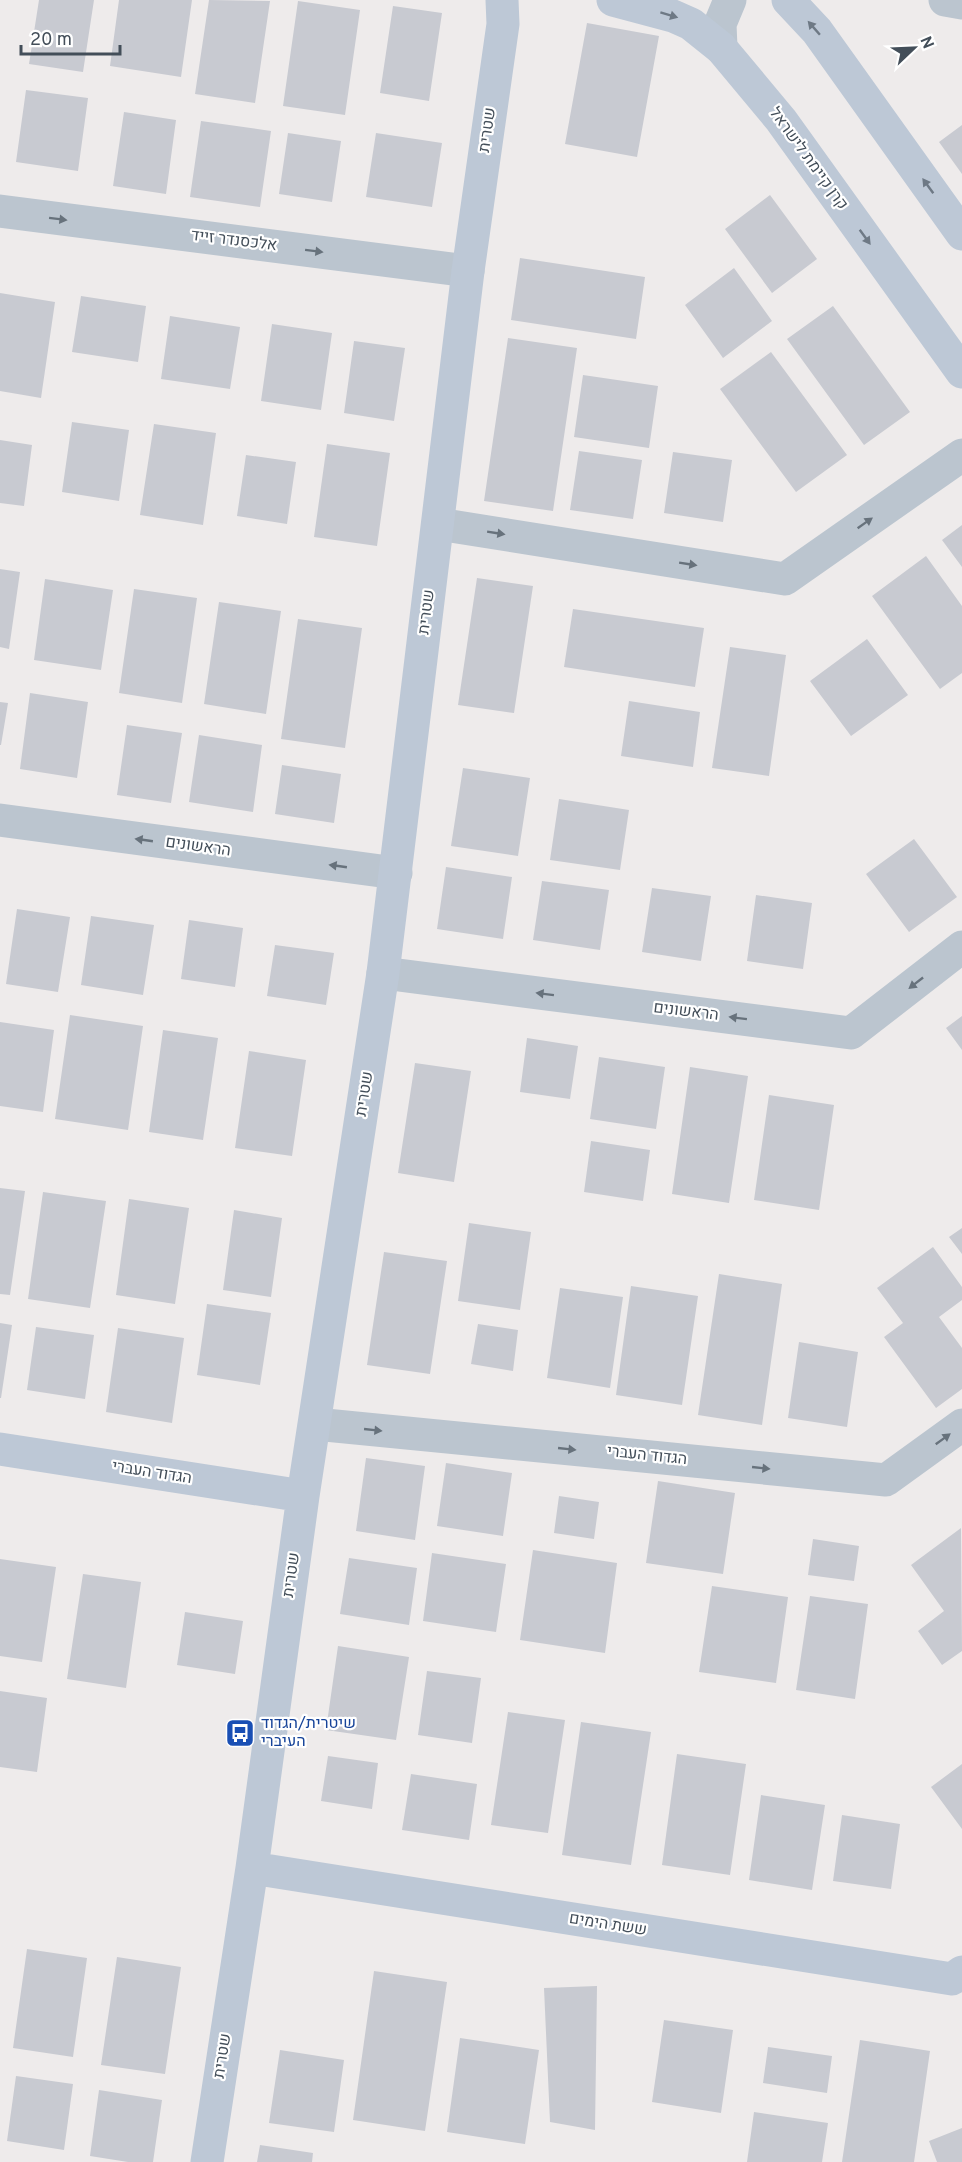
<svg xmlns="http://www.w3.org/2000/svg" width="962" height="2162" font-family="Overpass,Heebo,sans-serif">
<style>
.building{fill:#c8cad1}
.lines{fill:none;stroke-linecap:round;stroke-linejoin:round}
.street{stroke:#bbc5cf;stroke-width:33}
.secondary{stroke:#bdc8d6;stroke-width:33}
.oneway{fill:#6e7985}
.oneway2{fill:#67727c}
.labels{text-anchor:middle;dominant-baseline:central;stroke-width:4.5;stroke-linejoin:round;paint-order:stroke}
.street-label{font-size:16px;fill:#434e59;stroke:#fff}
.transit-label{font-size:16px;fill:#164399;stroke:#fff;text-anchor:start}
</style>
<rect width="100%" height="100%" fill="#eeebeb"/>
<!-- building -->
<path class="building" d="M39,0H94L83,72L29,64Z
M119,0H192L181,77L110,66Z
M209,0L270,1L255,103L195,94Z
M298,1L360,10L345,115L283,106Z
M393,6L442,13L429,101L380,93Z
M587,23L659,36L637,157L565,144Z
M26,90L88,98L78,171L16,162Z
M124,112L176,120L166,194L113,186Z
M201,121L271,131L260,207L190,197Z
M962,125V174L939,142Z
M288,133L341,141L332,202L279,194Z
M376,133L442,143L432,207L366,197Z
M770,195L817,259L772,293L725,229Z
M520,258L645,277L636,339L511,320Z
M734,268L772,321L723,358L685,305Z
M0,293L55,302L41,398L0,391Z
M81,296L146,306L138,362L72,352Z
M833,306L910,412L864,445L787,339Z
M170,316L240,327L230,389L161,379Z
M272,324L332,333L321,410L261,401Z
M508,338L577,348L553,511L484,501Z
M354,341L405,348L394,421L344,413Z
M771,352L847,455L796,492L720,389Z
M583,375L658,386L649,448L574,437Z
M72,422L129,430L119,501L62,492Z
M154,424L216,433L203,525L140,515Z
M0,440L32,445L24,506L0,503Z
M327,444L390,453L377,546L314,537Z
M579,451L642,460L633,519L570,510Z
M673,452L732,460L723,522L664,513Z
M246,455L296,462L287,524L237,516Z
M962,525V567L942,540Z
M926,556L962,606V673L940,689L872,596Z
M0,569L20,572L9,649L0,647Z
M477,578L533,586L514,713L458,705Z
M45,579L113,590L101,670L34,660Z
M134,589L197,598L182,703L119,693Z
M219,602L281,611L266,714L204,704Z
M573,609L704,628L695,687L564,667Z
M298,619L362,628L345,748L281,739Z
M867,639L908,695L851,736L810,681Z
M730,647L786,655L769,776L712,768Z
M30,693L88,702L77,778L20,769Z
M629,701L700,712L693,767L621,756Z
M0,702L8,703L1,745H0Z
M127,725L182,733L171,803L117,795Z
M199,735L262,745L253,812L189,802Z
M282,765L341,774L334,823L275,814Z
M463,768L530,778L518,856L451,846Z
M559,799L629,810L620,870L550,860Z
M914,839L957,897L909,932L866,874Z
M446,867L512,877L503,939L437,929Z
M542,881L609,890L600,950L533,940Z
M652,888L711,896L701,961L642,952Z
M756,895L812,903L803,969L747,961Z
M17,909L70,917L58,992L6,984Z
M91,916L154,925L143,995L81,985Z
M189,920L243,928L235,987L181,979Z
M275,945L334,953L326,1005L267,996Z
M70,1015L143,1026L128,1130L55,1119Z
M962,1016V1050L946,1028Z
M0,1022L54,1030L43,1112L0,1106Z
M163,1030L218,1038L203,1140L149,1132Z
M527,1038L578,1046L570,1099L520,1092Z
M249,1051L306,1060L292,1156L235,1148Z
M599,1057L665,1067L656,1129L590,1119Z
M415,1063L471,1071L454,1182L398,1173Z
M690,1067L748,1076L729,1203L672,1194Z
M769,1095L834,1105L819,1210L754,1200Z
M591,1141L650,1150L643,1201L584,1192Z
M0,1188L25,1191L10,1295L0,1294Z
M43,1192L106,1201L90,1308L28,1299Z
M129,1199L189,1208L175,1304L116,1295Z
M234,1210L282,1218L271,1297L223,1290Z
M469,1223L531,1232L520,1310L458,1301Z
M962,1228V1254L949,1237Z
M933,1247L962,1287V1300L939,1317L962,1348V1389L936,1408L884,1337L903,1323L877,1288Z
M384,1252L447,1261L430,1374L367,1365Z
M719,1274L782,1284L762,1425L698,1415Z
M631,1286L698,1296L682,1405L616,1395Z
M560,1288L623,1297L610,1388L547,1378Z
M207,1304L271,1313L260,1385L197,1375Z
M0,1323L12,1325L1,1398H0Z
M478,1324L518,1330L513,1371L471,1364Z
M36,1327L94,1335L85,1399L27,1390Z
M118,1328L184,1338L172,1423L106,1412Z
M799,1342L858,1352L847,1427L788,1418Z
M366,1458L425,1466L415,1540L356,1531Z
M446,1463L512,1473L503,1536L437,1526Z
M658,1481L735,1493L723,1574L646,1563Z
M559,1496L599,1502L594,1539L554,1533Z
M961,1528L962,1651L942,1665L918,1631L944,1611L911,1565Z
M813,1539L859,1546L854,1581L808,1575Z
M533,1550L617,1563L605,1653L520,1640Z
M432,1553L506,1564L496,1632L423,1621Z
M349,1558L417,1568L409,1625L340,1614Z
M0,1559L56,1567L42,1662L0,1656Z
M83,1574L141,1582L126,1688L67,1679Z
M712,1586L788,1597L776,1683L699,1672Z
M810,1596L868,1604L855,1699L796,1690Z
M185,1612L243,1621L235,1674L177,1665Z
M338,1646L409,1657L396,1740L326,1730Z
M427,1671L481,1678L472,1743L418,1735Z
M0,1691L47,1698L37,1772L0,1767Z
M508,1712L565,1720L548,1833L491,1825Z
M581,1722L651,1732L631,1865L562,1855Z
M677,1754L746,1764L730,1875L662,1865Z
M328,1756L378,1763L372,1809L321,1801Z
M962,1764V1829L931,1787Z
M411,1774L477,1784L469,1840L402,1830Z
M761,1795L825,1805L812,1890L749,1880Z
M842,1815L900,1824L891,1889L833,1881Z
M27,1949L87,1958L73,2057L13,2048Z
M117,1957L181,1967L165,2074L101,2065Z
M374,1971L447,1982L425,2131L353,2120Z
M597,1986L595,2130L550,2122L544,1988Z
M664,2020L733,2030L721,2113L652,2102Z
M460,2038L539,2050L525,2144L447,2132Z
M860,2040L930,2051L914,2162H842Z
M768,2047L832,2056L827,2093L763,2083Z
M280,2050L344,2060L334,2132L269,2123Z
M16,2076L73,2084L64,2150L7,2141Z
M99,2090L162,2100L153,2162H128L90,2156Z
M754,2112L828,2123L822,2162H747Z
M962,2128V2162H937L929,2141Z
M260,2145L313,2153L312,2162H257Z"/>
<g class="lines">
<!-- street -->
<path class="street" d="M945,0L962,3
M721,48L720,24L730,0
M0,211L468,271
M438,524L785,579L962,455
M0,820L396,873
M383,973L851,1033L962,947
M315,1424L886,1480L962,1425"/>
<!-- secondary -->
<path class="secondary" d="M613,0L673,16L691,24L721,48L781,120L962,372
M788,0L817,31L962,234
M0,1449L303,1496
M252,1868L952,1979L962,1972
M207,2162L252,1868L303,1496L383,973L468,271L503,24L502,0"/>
</g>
<!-- one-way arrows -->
<defs><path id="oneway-solid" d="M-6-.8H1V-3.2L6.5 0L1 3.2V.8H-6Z" transform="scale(1.5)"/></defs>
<g class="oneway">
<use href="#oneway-solid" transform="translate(669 15) rotate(17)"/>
<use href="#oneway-solid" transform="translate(814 28) rotate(-131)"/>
<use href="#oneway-solid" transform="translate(928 186) rotate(-126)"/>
<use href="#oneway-solid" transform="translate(865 237) rotate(54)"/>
</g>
<g class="oneway2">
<use href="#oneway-solid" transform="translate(58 219) rotate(7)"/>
<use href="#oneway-solid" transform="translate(314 251) rotate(7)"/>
<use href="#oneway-solid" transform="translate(865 523) rotate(-35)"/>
<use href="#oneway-solid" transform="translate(496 533) rotate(9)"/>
<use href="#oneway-solid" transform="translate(688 564) rotate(9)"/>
<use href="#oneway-solid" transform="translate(144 840) rotate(-172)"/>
<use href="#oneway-solid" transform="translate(338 866) rotate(-172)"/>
<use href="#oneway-solid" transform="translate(916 983) rotate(142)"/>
<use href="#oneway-solid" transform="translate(545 994) rotate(-173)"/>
<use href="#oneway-solid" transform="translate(738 1018) rotate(-173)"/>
<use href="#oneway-solid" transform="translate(373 1430) rotate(6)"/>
<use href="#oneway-solid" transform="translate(943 1439) rotate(-36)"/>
<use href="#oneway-solid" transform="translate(567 1449) rotate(6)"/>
<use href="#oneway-solid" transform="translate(761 1468) rotate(6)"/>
</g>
<!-- icons -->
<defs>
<g id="bus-square" transform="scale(1.5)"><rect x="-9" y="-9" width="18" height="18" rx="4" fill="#1a4fb4" stroke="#fff"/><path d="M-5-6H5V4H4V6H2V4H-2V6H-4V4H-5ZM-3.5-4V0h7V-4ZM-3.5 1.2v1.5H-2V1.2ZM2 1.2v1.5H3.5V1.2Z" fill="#fff"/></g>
</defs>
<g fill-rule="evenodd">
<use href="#bus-square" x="240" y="1733"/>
</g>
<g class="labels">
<!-- street labels -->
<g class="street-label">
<text transform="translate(488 130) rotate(-82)">שטרית</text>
<text transform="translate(808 159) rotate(54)">קרן קיימת לישראל</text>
<text transform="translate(234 241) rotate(7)">אלכסנדר זייד</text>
<text transform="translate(427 612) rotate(-83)">שטרית</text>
<text transform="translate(198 847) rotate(8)">הראשונים</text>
<text transform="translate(686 1012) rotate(7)">הראשונים</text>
<text transform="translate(365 1094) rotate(-81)">שטרית</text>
<text transform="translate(647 1456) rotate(6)">הגדוד העברי</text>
<text transform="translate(152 1473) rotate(9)">הגדוד העברי</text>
<text transform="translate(292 1575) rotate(-82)">שטרית</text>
<text transform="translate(608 1925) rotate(9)">ששת הימים</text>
<text transform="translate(223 2056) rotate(-81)">שטרית</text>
</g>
<!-- transit labels -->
<g class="transit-label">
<text x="261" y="1724">שיטרית/הגדוד<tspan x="261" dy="18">העיברי</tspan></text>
</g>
</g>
<!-- north arrow -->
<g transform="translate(914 48) rotate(67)" stroke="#ffffff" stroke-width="4.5" paint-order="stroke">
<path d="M0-4.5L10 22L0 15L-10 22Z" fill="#434e59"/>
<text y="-9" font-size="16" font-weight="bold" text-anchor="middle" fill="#434e59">N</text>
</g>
<!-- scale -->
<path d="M21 45v9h99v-9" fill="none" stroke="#434e59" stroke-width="3"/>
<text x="30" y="45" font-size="18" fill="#434e59" stroke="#ffffff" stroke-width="4.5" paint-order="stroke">20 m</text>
</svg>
